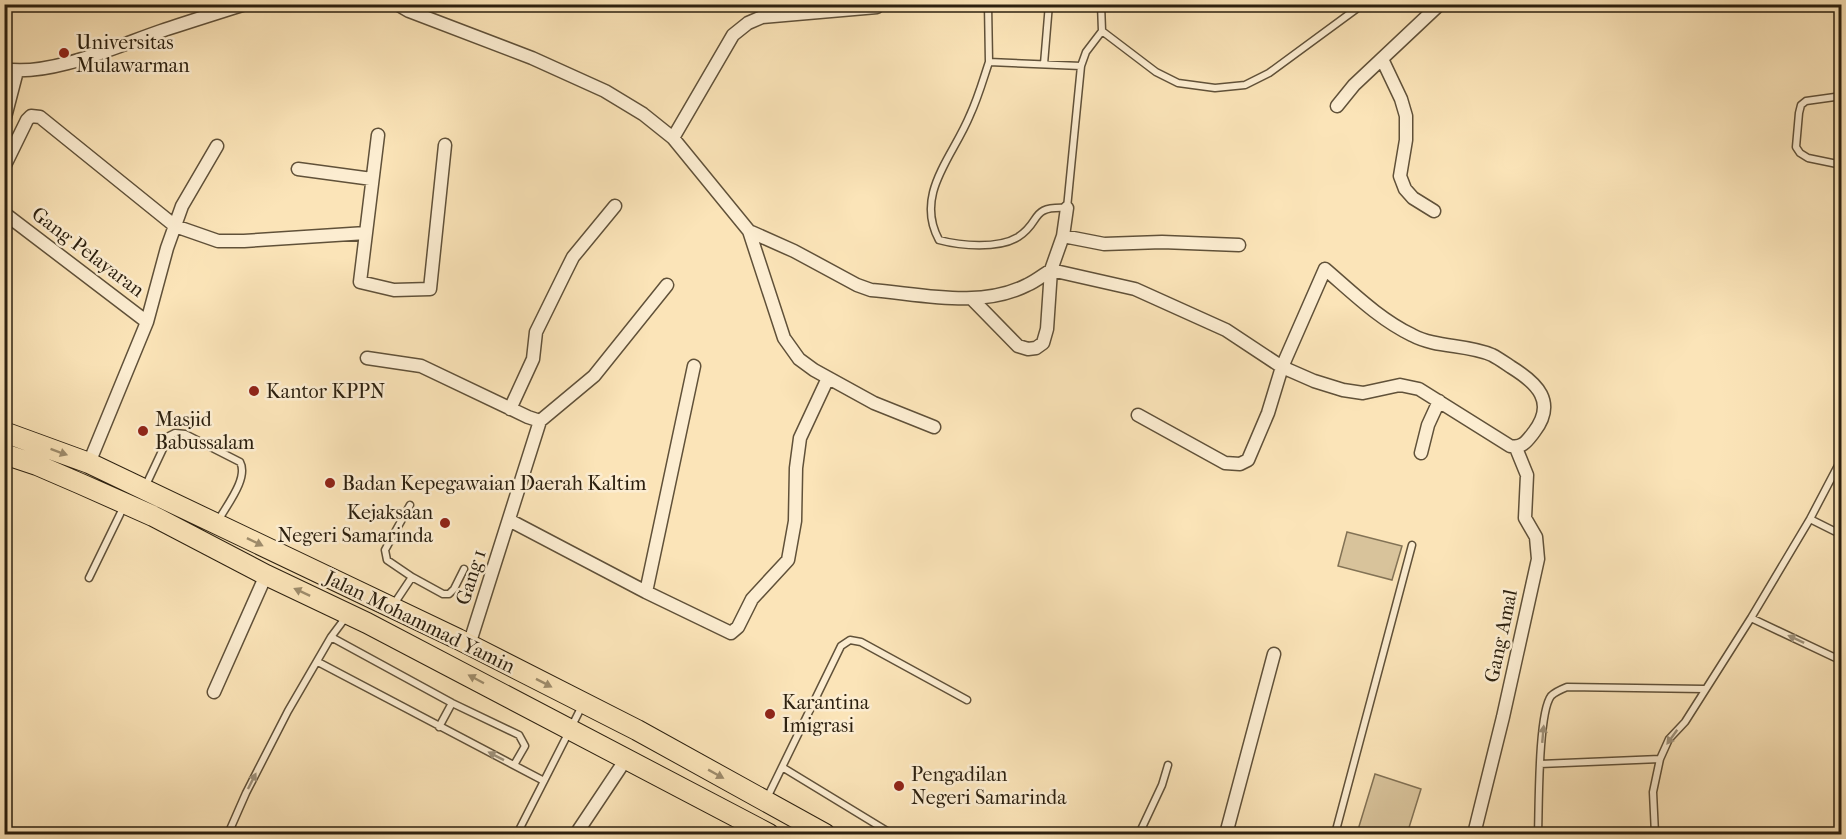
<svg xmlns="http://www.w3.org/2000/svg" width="1846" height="839" font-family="'IM FELL French Canon',serif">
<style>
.green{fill:#d8c39b;stroke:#827255;stroke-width:1.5}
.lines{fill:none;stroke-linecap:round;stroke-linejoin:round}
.lane-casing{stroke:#605139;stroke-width:9}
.street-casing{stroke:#605139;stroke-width:15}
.primary-casing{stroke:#2c200f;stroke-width:22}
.lane{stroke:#fcedd1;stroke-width:6}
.street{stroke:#fcedd1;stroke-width:12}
.primary{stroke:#fbe4b8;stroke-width:20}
.oneway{fill:#9e8c6c}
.oneway2{fill:#9e917a}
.poi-dot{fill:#8f2418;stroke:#fcedd1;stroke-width:2}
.labels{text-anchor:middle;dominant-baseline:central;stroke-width:5;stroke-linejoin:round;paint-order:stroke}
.poi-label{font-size:20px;fill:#2c200f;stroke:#fcedd1;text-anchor:start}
.street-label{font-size:20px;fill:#2c200f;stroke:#fcedd1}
</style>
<rect width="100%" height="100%" fill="#fbe4b8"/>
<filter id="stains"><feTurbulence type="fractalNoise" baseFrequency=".00333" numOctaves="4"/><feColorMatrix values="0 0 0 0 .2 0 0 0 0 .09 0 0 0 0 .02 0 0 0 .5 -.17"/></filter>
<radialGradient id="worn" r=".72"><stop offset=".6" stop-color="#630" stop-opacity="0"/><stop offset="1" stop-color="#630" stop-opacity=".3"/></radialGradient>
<!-- green -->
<path class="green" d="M1347,532L1402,546L1392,580L1338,566Z
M1375,774L1421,789L1407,834L1357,833Z"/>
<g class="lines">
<!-- lane casing -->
<g class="lane-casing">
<path id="lane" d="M988,4L989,62L1081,66
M1101,4L1102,31L1156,72L1178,83L1215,88L1245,85L1269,73L1363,4
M989,62C983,80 978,98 970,115C953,157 914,194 939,240C961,246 998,249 1018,237C1043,221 1028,206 1067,208L1081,66L1086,52L1102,31
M1044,64L1049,4
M1842,96L1806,101L1801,105L1799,113L1796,147L1800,153L1808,158L1842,165
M146,485L169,436L175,433L185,434L240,462C249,478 226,506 218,521
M1810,519L1842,535
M412,577L443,594H449L454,589L464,569
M89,578L124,506
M394,604L412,577L387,560L385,550L410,505
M1751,618L1842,661
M331,637L452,703L519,735L525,746L514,765
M318,662L544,781L582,706
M439,727L452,703
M1540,764L1660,759
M782,767L892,834
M766,800L841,646L850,640L861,642L967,700
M228,834L246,793L288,711L331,637L346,617
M517,834L544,781
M1139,834L1162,785L1168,765
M1335,834L1412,545
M1538,834C1539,808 1538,713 1551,696C1555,692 1562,689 1567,687L1704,689
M1655,834L1653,792L1660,759L1669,739L1685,722L1751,618L1810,519L1842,458"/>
</g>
<!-- street casing -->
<g class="street-casing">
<path id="street" d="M397,4L409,11L532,58L605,91L643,114L673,138L749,231L794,251L857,285L871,290C921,294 980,309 1027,285C1036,281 1043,275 1051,270L1135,289L1226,330L1282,367L1314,381L1343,390L1363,393L1400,385L1419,389L1510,446C1522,449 1527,441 1534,432C1557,402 1537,383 1511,367C1505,363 1498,358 1492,355C1467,344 1436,348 1412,335C1379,319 1353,293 1325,269L1282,367L1268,413L1248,460L1240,464L1225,463L1138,415
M1382,59L1401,99L1406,116V140L1400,176L1405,189L1413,198L1434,211
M4,69C50,77 117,46 161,31C188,22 217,13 245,4
M1337,106L1354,85L1440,4
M4,121L17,71
M378,135L360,282L394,290L430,289L445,145
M673,138L733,35L748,23L762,17L877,7
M4,167L27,120L31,116L40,117L175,226L218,241H244L366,233
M298,169L372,179
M4,213L147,322
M749,231L784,338L799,359L814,370L874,403L934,427
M1063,236L1104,244L1162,242L1239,245
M972,299L1018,346L1028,349L1036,348L1043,343L1047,329L1051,270L1063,236L1067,208
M367,358L421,366L528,417L540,421
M510,409L533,359L536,332L565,273L573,257L615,206
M1421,453L1428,425L1439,401
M89,463L147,322L167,248L182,206L217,146
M509,520L646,592L731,633L738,627L752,599L788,560L795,521L796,468L800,438L828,378
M646,592L694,366
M469,645L540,421L594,376L667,285
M214,692L266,575
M576,834L626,759
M1226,834L1274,654
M1474,834L1503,717L1538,559L1536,537L1525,518L1527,475L1516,448"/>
</g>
<!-- primary casing -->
<g class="primary-casing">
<path id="primary" d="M4,432L89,463L458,639L637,730L825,834
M4,454L37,465L81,484L153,516L266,575L367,623L769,834"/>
</g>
<!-- lane -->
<use href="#lane" class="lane"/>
<!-- street -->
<use href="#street" class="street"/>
<!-- primary -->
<use href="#primary" class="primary"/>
</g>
<!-- one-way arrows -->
<defs><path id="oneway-solid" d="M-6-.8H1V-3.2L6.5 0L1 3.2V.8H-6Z" transform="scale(1.5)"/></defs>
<g class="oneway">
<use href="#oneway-solid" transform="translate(59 452) rotate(20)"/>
<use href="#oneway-solid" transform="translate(255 542) rotate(26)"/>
<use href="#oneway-solid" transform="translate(302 592) rotate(-155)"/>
<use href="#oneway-solid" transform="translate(476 679) rotate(-152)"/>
<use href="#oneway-solid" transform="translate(544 683) rotate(27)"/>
<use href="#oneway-solid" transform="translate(716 774) rotate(29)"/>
</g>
<g class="oneway2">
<use href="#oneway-solid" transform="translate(1796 639) rotate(-155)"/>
<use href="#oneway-solid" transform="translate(1543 734) rotate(-85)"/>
<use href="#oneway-solid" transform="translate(1672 737) rotate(126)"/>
<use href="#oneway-solid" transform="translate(496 756) rotate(-153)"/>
<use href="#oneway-solid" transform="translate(252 781) rotate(-63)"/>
</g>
<!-- markers -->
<g class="poi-dot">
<circle cx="64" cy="53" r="6"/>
<circle cx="254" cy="391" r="6"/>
<circle cx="143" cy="431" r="6"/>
<circle cx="330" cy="483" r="6"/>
<circle cx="445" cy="523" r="6"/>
<circle cx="770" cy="714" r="6"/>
<circle cx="899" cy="786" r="6"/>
</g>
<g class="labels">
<!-- poi labels -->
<g class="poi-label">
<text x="76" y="42">Universitas<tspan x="76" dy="23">Mulawarman</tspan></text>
<text x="266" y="391">Kantor KPPN</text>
<text x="155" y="419">Masjid<tspan x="155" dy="23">Babussalam</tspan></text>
<text x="342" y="483">Badan Kepegawaian Daerah Kaltim</text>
<text x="433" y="512" text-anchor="end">Kejaksaan<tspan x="433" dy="23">Negeri Samarinda</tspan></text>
<text x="782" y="702">Karantina<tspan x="782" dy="23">Imigrasi</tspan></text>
<text x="911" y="774">Pengadilan<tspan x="911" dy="23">Negeri Samarinda</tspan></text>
</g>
<!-- street labels -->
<g class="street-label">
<text transform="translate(88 252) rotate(37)">Gang Pelayaran</text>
<text transform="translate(471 577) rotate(-72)">Gang 1</text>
<text transform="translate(420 622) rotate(26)">Jalan Mohammad Yamin</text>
<text transform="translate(1501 636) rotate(-78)">Gang Amal</text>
</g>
</g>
<!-- margin -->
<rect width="1846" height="839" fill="none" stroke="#fbe4b8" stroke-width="24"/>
<rect x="6" y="6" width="1834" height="827" fill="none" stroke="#2c200f" stroke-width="3"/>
<rect x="12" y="12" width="1822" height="815" fill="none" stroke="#2c200f" stroke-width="1.5"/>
<rect width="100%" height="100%" filter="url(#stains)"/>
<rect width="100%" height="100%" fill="url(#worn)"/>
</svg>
